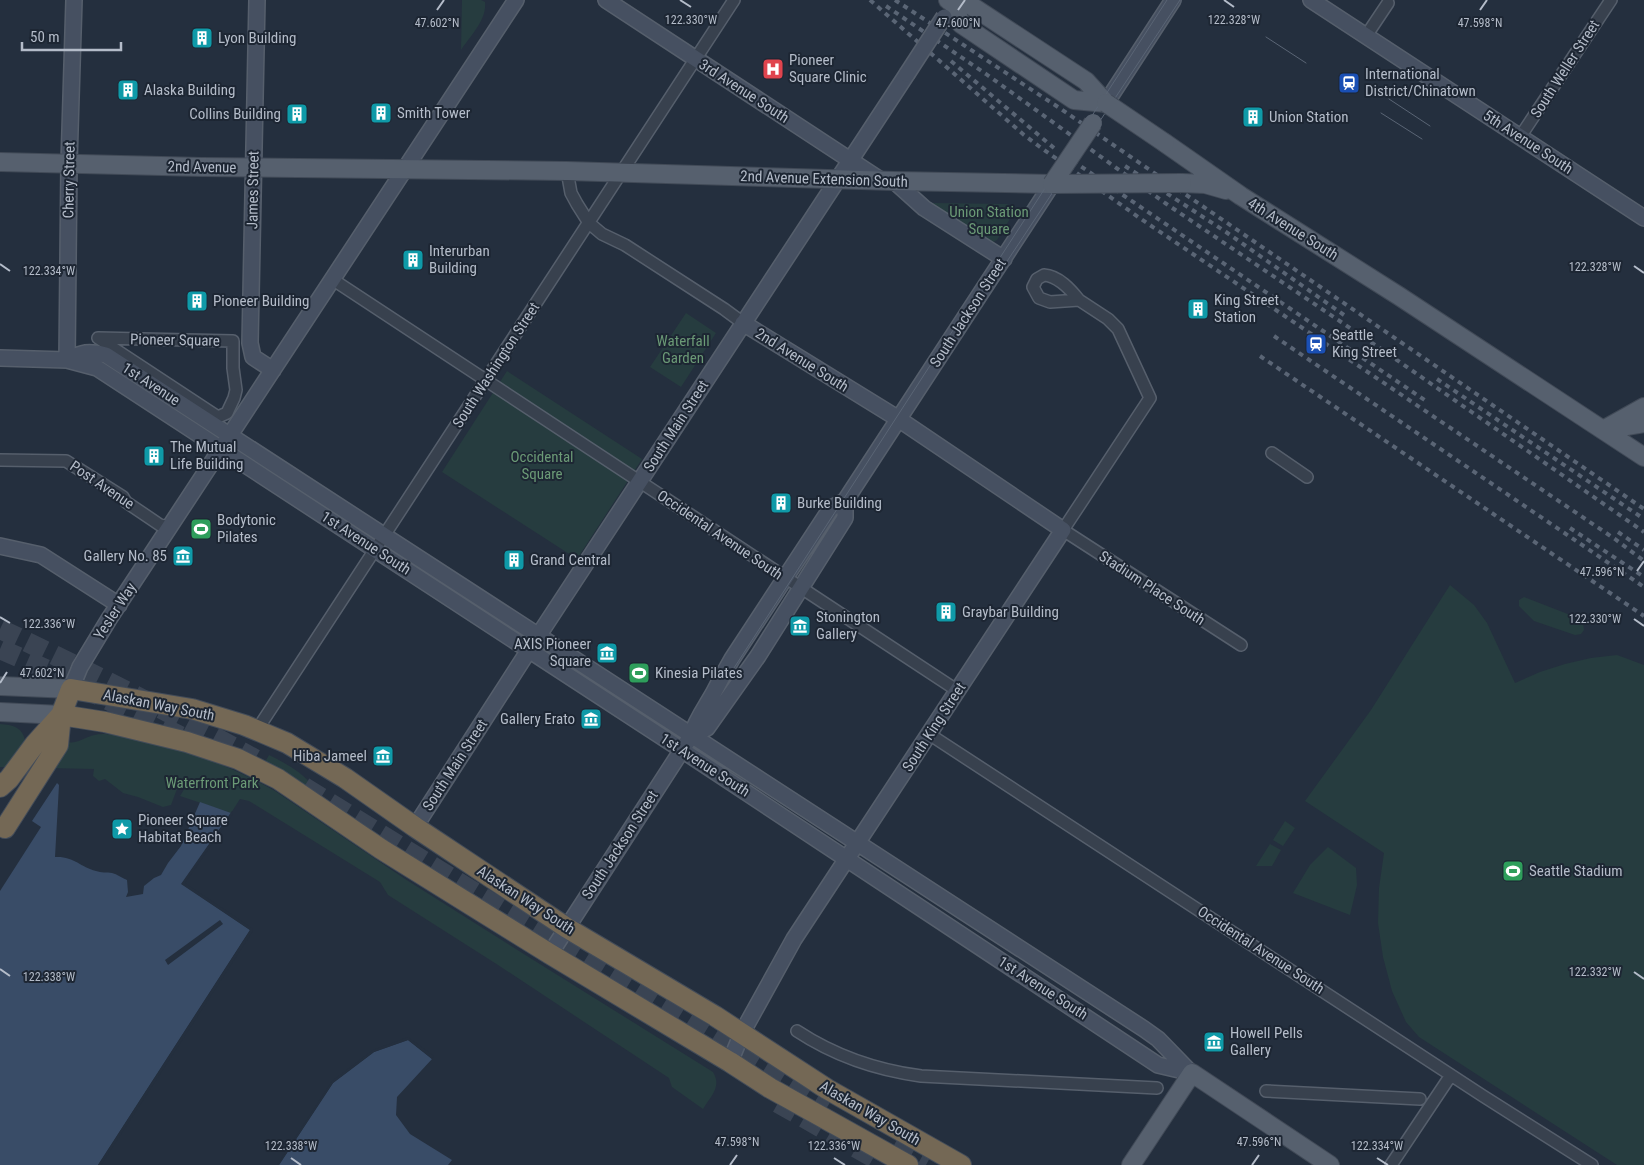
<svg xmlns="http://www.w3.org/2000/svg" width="1644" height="1165" font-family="'Roboto Condensed',sans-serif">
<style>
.green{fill:#263c3f}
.water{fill:#394c67}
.pier{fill:#242f3e}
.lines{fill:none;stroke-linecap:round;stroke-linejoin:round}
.highway-tunnel{stroke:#3a4453;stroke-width:20;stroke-dasharray:20 10;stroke-linecap:butt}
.street-casing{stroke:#565f6c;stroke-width:14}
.secondary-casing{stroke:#565f6c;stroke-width:18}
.primary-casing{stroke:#414a57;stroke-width:20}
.highway-casing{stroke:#434c59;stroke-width:22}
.street{stroke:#38414e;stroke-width:11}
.secondary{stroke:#465061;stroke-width:15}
.primary{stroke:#56606e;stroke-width:18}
.highway{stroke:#746855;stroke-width:20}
.tram{stroke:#5a6575;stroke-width:1}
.rail{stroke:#5a6575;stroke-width:4;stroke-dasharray:5 5;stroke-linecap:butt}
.secondary-bridge-casing{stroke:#565f6c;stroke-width:18;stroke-linecap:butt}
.primary-bridge-casing{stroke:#414a57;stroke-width:20;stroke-linecap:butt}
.secondary-bridge{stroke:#465061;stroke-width:15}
.primary-bridge{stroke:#56606e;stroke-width:18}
.ticks{fill:none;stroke:#b4bcc9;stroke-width:2}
.labels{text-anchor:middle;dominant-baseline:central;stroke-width:4;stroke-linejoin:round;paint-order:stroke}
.poi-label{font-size:15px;fill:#b4bcc9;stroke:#1d2633;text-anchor:start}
.street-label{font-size:15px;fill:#b4bcc9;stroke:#1d2633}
.park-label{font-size:15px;fill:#6b9a76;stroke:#1d2633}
.ticks-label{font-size:12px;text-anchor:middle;fill:#b4bcc9;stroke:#1d2633;stroke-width:4;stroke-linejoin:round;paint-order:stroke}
</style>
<rect width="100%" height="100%" fill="#242f3e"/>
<!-- green -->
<path class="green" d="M462,0H481L485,2C487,20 470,36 461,50Z
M933,203L1007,204L1016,209L997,240L993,242L932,204Z
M686,313L716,333L681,387L650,367Z
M507,371L642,459L577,559L442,472Z
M1450,585L1474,605L1487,623L1515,683L1540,672L1565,664L1591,658L1617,655L1644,665V1165H1617L1419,1037L1406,1022L1392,991L1383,957L1378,923L1379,888L1384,853L1305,801L1371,710Z
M1524,597L1578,618L1583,623L1584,630L1581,634L1575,635L1534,621L1519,606V600Z
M0,724C13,725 22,727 25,740C37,740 64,744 75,742C86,739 92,733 105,734C164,739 223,762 275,791L405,879L519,951L713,1072C722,1087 711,1096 703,1109L672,1087L669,1078L498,965L388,895L380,882L249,801L240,799L231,813L180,796L188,783L180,781L171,805L163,807L138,797L123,793L105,779L99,781L93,776L94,769L0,767Z
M269,755C285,763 302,772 313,786L310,789L265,762Z
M1285,821L1295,828L1283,846L1273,840Z
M1270,844L1281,850L1272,866H1256Z
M1328,847L1356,868L1357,885L1350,915L1293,893L1310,865Z"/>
<!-- water -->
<path class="water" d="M57,783L59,785L55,857C74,856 80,867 96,871C101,873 107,872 112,873C117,874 122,878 127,880L128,892L126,897L143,894L144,886L154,878L161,875L168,863L181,846L200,802L231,813L182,884L250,930L98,1165H0V891L41,827L32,821Z
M408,1040L432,1059L397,1097L396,1115L410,1134L452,1160L448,1165H279L333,1083L374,1052Z"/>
<!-- pier -->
<path class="pier" d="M232,811L233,814L185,883L252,928L253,931L101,1165H98L250,930L181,884Z
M220,920L223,924L168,965L165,960Z
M408,1037L434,1056L432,1059L408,1040L374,1052L333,1083L279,1165H277L332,1081L373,1050Z"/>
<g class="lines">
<!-- highway-tunnel -->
<path class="highway-tunnel" d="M0,629C86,670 172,713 255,759
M0,649L48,670L182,737
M304,787L826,1109
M778,1103L874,1158
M893,1147L926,1165"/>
<!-- street casing -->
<g class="street-casing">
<path id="street" d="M1366,36L1388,3
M1520,137L1611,0
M567,171L571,193L577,204L589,223L602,234L625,245L724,309L743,323
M1044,275C1059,276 1071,290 1079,300L1050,302L1039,298L1033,287L1037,279Z
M332,279L958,691
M1079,300L1108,319L1118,329L1150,398L1063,530L1241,645
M98,338L233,341V368L236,390L234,398L227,413L218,417Z
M1272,453L1307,477
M0,460L66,461L123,497L126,502L160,525L170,527
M257,730L734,0
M929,734L1483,1096L1592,1165
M797,1031C835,1056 876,1070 921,1076L1157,1088
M1266,1091L1420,1099
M1391,1165L1451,1075"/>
</g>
<!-- secondary casing -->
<g class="secondary-casing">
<path id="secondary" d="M257,0L250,343L253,357L273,370
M606,0L882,181
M1311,0L1644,218
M1106,103L1173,0
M894,181L924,208L1004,259
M0,358L67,360L97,368L682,750L1158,1065L1192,1073
M67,360C83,352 88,351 106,355L1144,1029L1158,1039L1191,1073
M67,360L69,163L74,0
M0,546L41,555L119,605
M71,689L80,667L109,619L516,0
M691,736L707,728L758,656L845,518V501
M415,827L529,650L907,74
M550,954L691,736C697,718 704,710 713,694C719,682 725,671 732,659L831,508L845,501L1052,184
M730,1062L742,1033L794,939L1063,530L897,418L743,323"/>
</g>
<!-- primary casing -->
<g class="primary-casing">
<path id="primary" d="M948,0L953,3H967L1086,81L1106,103
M953,3L961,24L1074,100L1106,103
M1165,143L1241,196L1399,296L1644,457
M0,162L202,167L567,171L894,181L1052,184
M1182,183L1205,184L1226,190
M1616,428L1644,423
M1603,430L1644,407
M0,686L71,689
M0,712L61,715
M1131,1165L1192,1073L1330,1165"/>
</g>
<!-- highway casing -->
<g class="highway-casing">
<path id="highway" d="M61,715L105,722L187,742L238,759L278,779L381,849L550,954L730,1062L770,1088L908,1165
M0,787L9,779L35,744L61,715
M5,828L58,745L61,715L71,689L192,709L244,725L287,743L345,778L415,827L567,928L715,1016L827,1089L961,1165"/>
</g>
<!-- street -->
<use href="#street" class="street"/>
<!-- secondary -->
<use href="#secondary" class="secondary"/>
<!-- primary -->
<use href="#primary" class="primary"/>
<!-- highway -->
<use href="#highway" class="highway"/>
<!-- tram -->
<path class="tram" d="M1266,37L1306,63
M1389,99L1430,126
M1381,113L1422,139
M992,284L1180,0
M734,668L1167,0"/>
<!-- rail -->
<path class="rail" d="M870,0L1024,135L1040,147L1141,219L1615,539L1644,561
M895,0L1061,109L1644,509
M886,6L986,74L1165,203L1384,351L1644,532
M951,61L1054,148
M1073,161L1426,401
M1125,166L1226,232L1344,315
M1274,336L1644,587
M1260,356L1644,616
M1437,379L1644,519
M1570,528L1644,577
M1618,532L1644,550"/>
<!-- secondary-bridge casing -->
<g class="secondary-bridge-casing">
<path id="secondary-bridge" d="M907,74L944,17"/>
</g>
<!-- primary-bridge casing -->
<g class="primary-bridge-casing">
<path id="primary-bridge" d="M1106,103L1165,143
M1052,184L1182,183
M1052,184L1093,123"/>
</g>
<!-- secondary-bridge -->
<use href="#secondary-bridge" class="secondary-bridge"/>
<!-- primary-bridge -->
<use href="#primary-bridge" class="primary-bridge"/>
</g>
<!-- ticks -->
<path class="ticks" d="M680,0L691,7M1224,0L1234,7M437,10L444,0M958,10L965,0M1480,10L1487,0M0,264L10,271M1634,266L1644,273M1637,571L1644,561M0,617L10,623M1634,619L1644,626M0,683L7,672M0,969L10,976M1634,972L1644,979M291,1158L301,1165M834,1158L845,1165M1377,1158L1388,1165M730,1165L737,1155M1252,1165L1259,1155"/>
<!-- icons -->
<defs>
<g id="building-square" transform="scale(1.125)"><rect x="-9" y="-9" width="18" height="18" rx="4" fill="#0f9aa8" stroke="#1d2633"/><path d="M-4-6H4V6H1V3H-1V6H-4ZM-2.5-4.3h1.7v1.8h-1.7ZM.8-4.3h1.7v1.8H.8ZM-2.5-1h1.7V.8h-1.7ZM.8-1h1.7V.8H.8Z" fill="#fff"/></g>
<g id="hospital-square" transform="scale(1.125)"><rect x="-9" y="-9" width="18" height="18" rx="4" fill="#e0444e" stroke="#1d2633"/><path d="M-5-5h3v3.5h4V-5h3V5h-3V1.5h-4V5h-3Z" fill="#fff"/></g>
<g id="station-square" transform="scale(1.125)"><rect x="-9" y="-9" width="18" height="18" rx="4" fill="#1a4fb4" stroke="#1d2633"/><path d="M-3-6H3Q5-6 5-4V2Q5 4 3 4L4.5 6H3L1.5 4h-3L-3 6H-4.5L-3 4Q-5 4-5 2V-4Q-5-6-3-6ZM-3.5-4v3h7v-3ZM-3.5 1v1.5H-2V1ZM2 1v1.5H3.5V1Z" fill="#fff"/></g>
<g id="stadium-square" transform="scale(1.125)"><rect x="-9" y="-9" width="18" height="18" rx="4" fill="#2e9e5b" stroke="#1d2633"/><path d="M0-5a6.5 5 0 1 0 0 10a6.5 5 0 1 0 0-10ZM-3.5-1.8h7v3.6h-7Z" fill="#fff"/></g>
<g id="museum-square" transform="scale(1.125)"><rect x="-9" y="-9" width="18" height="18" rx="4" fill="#0f9aa8" stroke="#1d2633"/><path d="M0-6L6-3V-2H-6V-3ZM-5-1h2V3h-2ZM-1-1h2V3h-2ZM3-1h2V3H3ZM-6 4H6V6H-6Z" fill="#fff"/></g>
<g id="sight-square" transform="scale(1.125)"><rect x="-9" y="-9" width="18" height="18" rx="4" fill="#0f9aa8" stroke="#1d2633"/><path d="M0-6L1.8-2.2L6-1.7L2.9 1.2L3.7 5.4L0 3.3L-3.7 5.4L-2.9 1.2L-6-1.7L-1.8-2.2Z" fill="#fff"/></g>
</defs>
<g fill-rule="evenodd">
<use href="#building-square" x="202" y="38"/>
<use href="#hospital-square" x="773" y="69"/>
<use href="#station-square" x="1349" y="83"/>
<use href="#building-square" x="128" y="90"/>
<use href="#building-square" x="381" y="113"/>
<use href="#building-square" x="297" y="114"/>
<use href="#building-square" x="1253" y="117"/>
<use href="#building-square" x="413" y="260"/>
<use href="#building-square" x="197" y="301"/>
<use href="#building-square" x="1198" y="309"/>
<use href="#station-square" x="1316" y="344"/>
<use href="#building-square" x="154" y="456"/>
<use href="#building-square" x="781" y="503"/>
<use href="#stadium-square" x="201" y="529"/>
<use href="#museum-square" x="183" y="556"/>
<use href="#building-square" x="514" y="560"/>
<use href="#building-square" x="946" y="612"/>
<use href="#museum-square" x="800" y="626"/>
<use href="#museum-square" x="607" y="653"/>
<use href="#stadium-square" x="639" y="673"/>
<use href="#museum-square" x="591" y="719"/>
<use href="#museum-square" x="383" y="756"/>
<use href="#sight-square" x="122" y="829"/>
<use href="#stadium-square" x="1513" y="871"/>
<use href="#museum-square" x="1214" y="1042"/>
</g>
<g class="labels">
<!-- poi labels -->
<g class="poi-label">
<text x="218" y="38">Lyon Building</text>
<text x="789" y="60">Pioneer<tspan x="789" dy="17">Square Clinic</tspan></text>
<text x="1365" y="74">International<tspan x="1365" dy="17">District/Chinatown</tspan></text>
<text x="144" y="90">Alaska Building</text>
<text x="397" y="113">Smith Tower</text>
<text x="281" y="114" text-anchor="end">Collins Building</text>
<text x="1269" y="117">Union Station</text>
<text x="429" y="251">Interurban<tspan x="429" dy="17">Building</tspan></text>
<text x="1214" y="300">King Street<tspan x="1214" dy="17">Station</tspan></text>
<text x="213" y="301">Pioneer Building</text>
<text x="1332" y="335">Seattle<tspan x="1332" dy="17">King Street</tspan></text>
<text x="170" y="447">The Mutual<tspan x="170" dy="17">Life Building</tspan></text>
<text x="797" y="503">Burke Building</text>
<text x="217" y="520">Bodytonic<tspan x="217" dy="17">Pilates</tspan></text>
<text x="167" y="556" text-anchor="end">Gallery No. 85</text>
<text x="530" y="560">Grand Central</text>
<text x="962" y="612">Graybar Building</text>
<text x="816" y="617">Stonington<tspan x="816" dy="17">Gallery</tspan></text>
<text x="591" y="644" text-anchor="end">AXIS Pioneer<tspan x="591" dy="17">Square</tspan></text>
<text x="655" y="673">Kinesia Pilates</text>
<text x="575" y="719" text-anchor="end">Gallery Erato</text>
<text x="367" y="756" text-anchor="end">Hiba Jameel</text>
<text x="138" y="820">Pioneer Square<tspan x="138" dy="17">Habitat Beach</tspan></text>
<text x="1529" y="871">Seattle Stadium</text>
<text x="1230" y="1033">Howell Pells<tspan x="1230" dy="17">Gallery</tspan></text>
</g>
<!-- street labels -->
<g class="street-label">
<text transform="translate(1565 69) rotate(-57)">South Weller Street</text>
<text transform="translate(744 91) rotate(33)">3rd Avenue South</text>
<text transform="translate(1528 142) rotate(33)">5th Avenue South</text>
<text transform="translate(202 167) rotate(1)">2nd Avenue</text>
<text transform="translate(824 179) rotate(2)">2nd Avenue Extension South</text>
<text transform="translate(69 180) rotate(-89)">Cherry Street</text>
<text transform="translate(253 190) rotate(-89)">James Street</text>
<text transform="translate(1293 229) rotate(32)">4th Avenue South</text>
<text transform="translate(968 313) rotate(-57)">South Jackson Street</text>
<text transform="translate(175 340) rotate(1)">Pioneer Square</text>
<text transform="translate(802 360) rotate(32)">2nd Avenue South</text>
<text transform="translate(496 365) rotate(-57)">South Washington Street</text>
<text transform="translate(151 384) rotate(33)">1st Avenue</text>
<text transform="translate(676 426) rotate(-57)">South Main Street</text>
<text transform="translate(102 485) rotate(34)">Post Avenue</text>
<text transform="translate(720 535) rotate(34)">Occidental Avenue South</text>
<text transform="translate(366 543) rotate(33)">1st Avenue South</text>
<text transform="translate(1152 588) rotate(33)">Stadium Place South</text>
<text transform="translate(115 611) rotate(-57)">Yesler Way</text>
<text transform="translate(159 705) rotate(11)">Alaskan Way South</text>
<text transform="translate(934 727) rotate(-57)">South King Street</text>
<text transform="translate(455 765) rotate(-57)">South Main Street</text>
<text transform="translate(705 765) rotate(33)">1st Avenue South</text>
<text transform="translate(620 845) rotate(-57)">South Jackson Street</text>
<text transform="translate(526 900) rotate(33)">Alaskan Way South</text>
<text transform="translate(1261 950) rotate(33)">Occidental Avenue South</text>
<text transform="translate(1043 988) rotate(33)">1st Avenue South</text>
<text transform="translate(870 1113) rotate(30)">Alaskan Way South</text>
</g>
<!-- park labels -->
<g class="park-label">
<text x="989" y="212">Union Station<tspan x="989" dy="17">Square</tspan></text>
<text x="683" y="341">Waterfall<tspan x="683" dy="17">Garden</tspan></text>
<text x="542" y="457">Occidental<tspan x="542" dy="17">Square</tspan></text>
<text x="212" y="783">Waterfront Park</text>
</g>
</g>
<g class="ticks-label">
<text x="691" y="24">122.330°W</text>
<text x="1234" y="24">122.328°W</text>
<text x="958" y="27">47.600°N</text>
<text x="1480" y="27">47.598°N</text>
<text x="437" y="27">47.602°N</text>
<text x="1595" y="271">122.328°W</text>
<text x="49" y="275">122.334°W</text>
<text x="1602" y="576">47.596°N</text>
<text x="1595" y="623">122.330°W</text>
<text x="49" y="628">122.336°W</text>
<text x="42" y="677">47.602°N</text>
<text x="1595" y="976">122.332°W</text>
<text x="49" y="981">122.338°W</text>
<text x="737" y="1146">47.598°N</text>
<text x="1259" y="1146">47.596°N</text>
<text x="291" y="1150">122.338°W</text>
<text x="834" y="1150">122.336°W</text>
<text x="1377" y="1150">122.334°W</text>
</g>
<!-- scale -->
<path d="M22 42v8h99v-8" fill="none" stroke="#b4bcc9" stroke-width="2.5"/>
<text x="30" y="42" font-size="15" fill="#b4bcc9" stroke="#1d2633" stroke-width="4" paint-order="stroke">50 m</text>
</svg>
